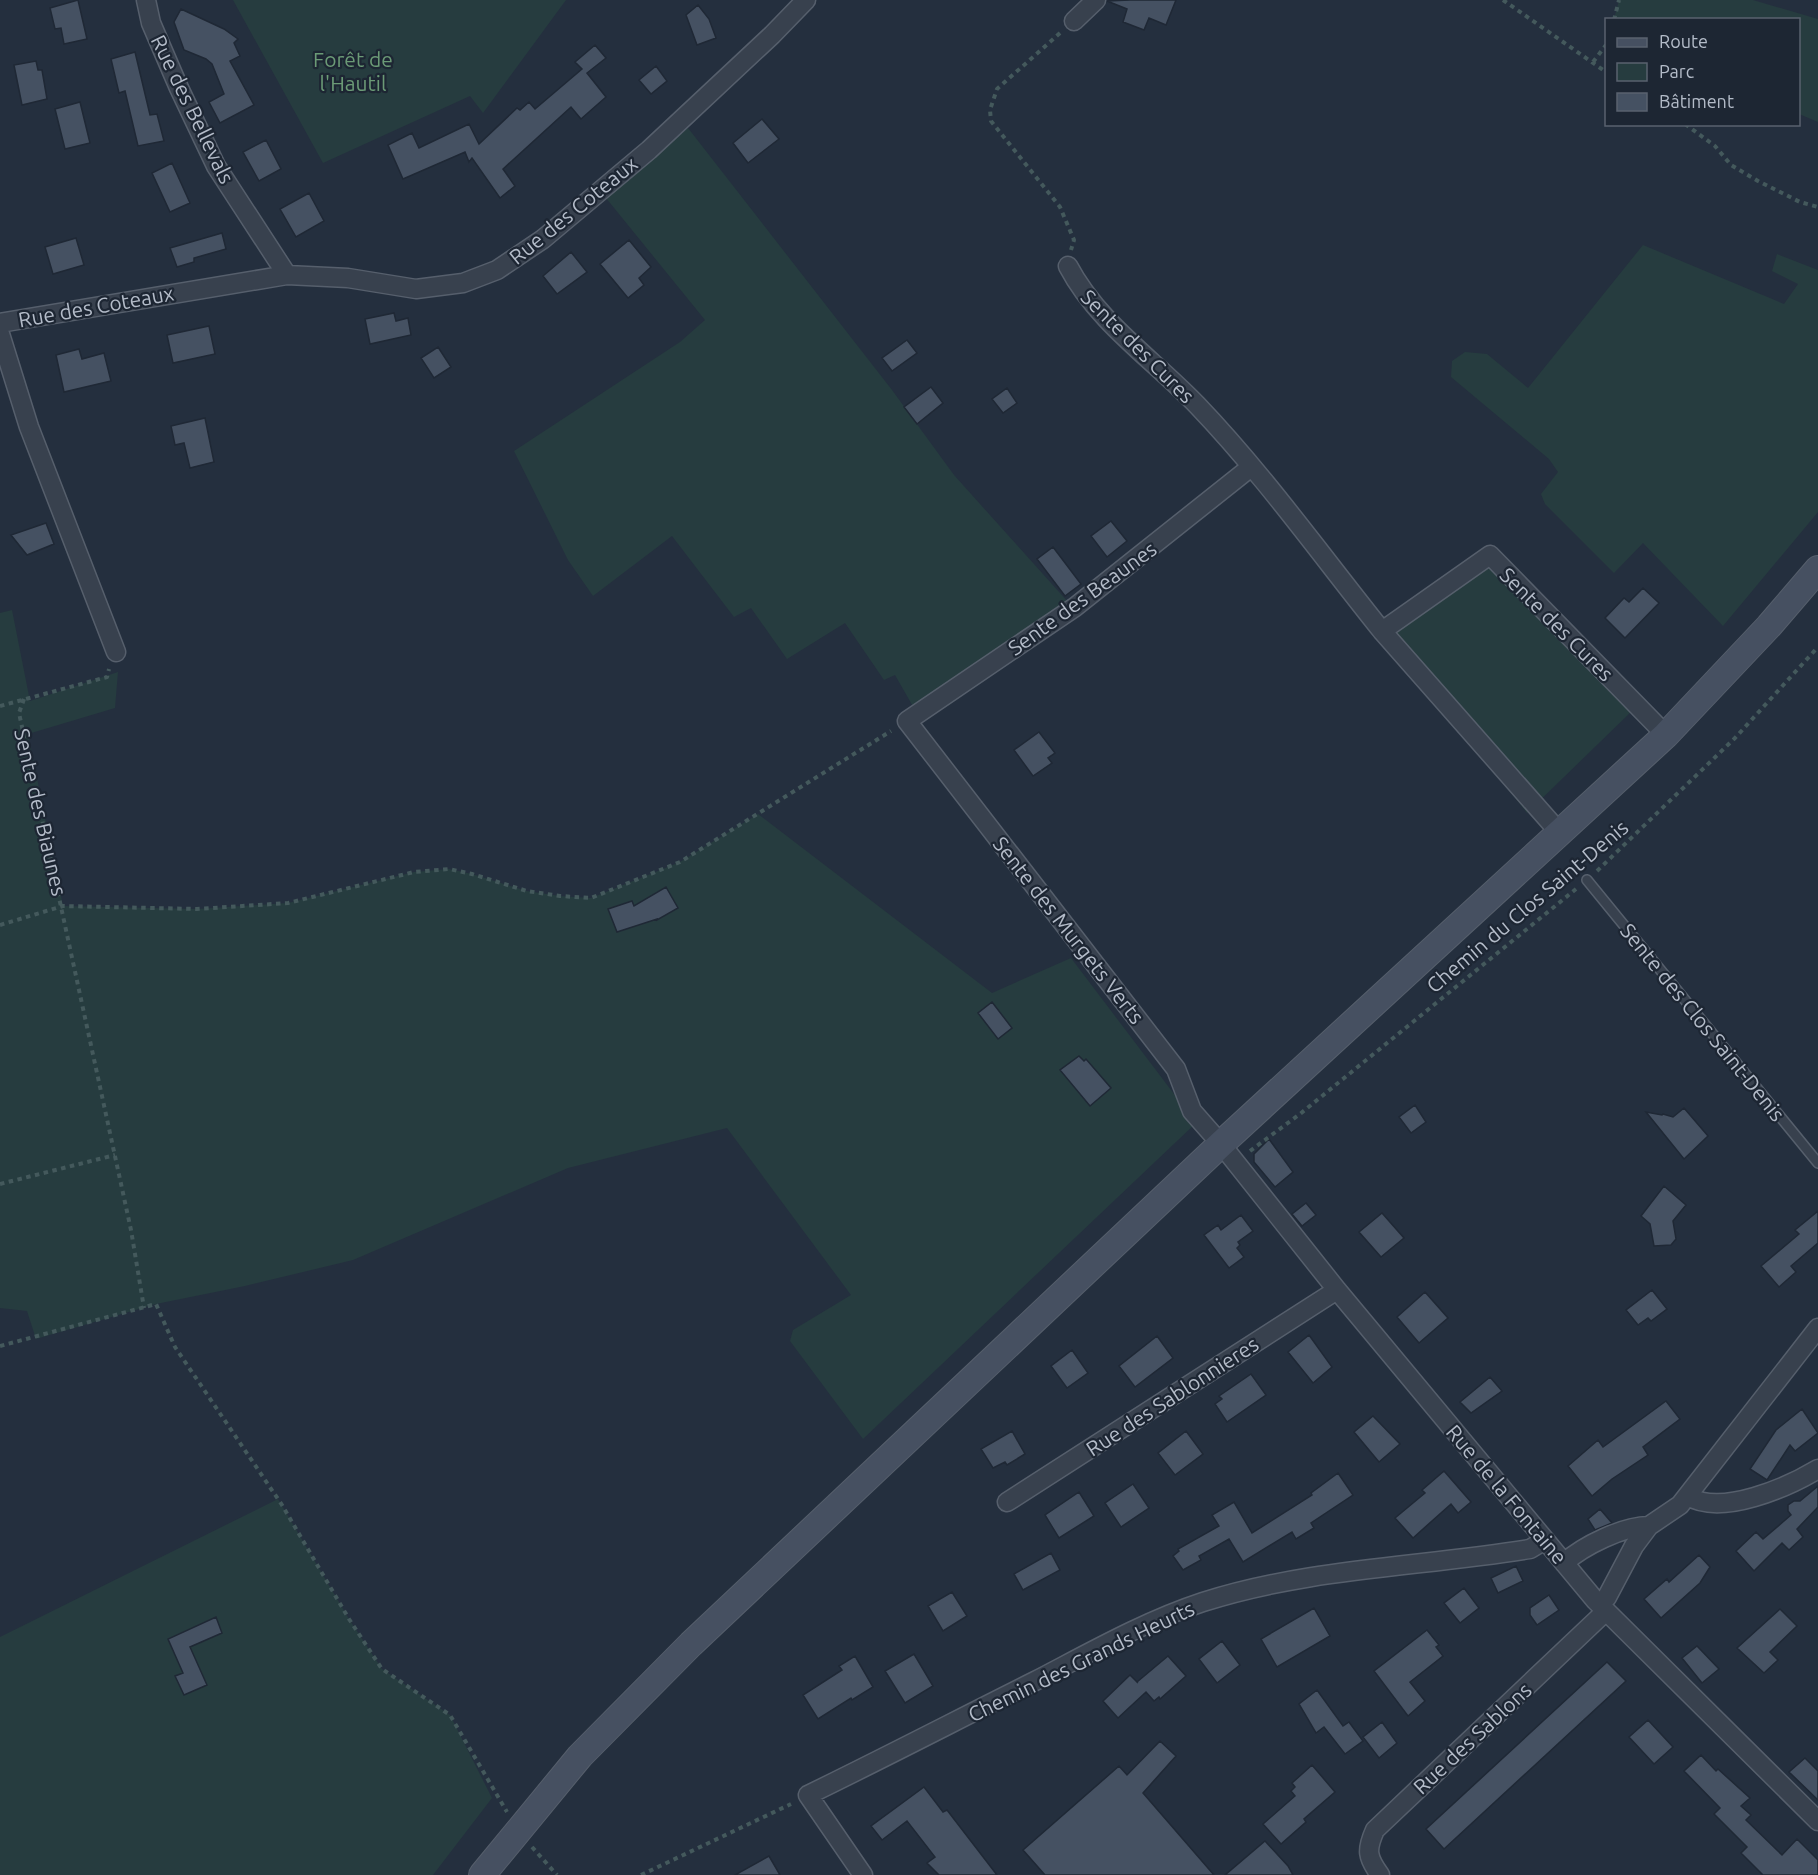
<svg xmlns="http://www.w3.org/2000/svg" width="1818" height="1875" font-family="Ubuntu,sans-serif">
<style>
.green{fill:#263c3f}
.building{fill:#455162;stroke:#1f2835;stroke-width:1.5}
.lines{fill:none;stroke-linecap:round;stroke-linejoin:round}
.service-casing{stroke:#565f6c;stroke-width:12}
.minor-casing{stroke:#565f6c;stroke-width:21}
.secondary-casing{stroke:#565f6c;stroke-width:28}
.path{stroke:#44595c;stroke-width:4;stroke-dasharray:4.5 4.5;stroke-linecap:butt}
.service{stroke:#38414e;stroke-width:9}
.minor{stroke:#38414e;stroke-width:18}
.secondary{stroke:#465061;stroke-width:26}
.labels{text-anchor:middle;dominant-baseline:central;stroke-width:4.5;stroke-linejoin:round;paint-order:stroke}
.park-label{font-size:21px;fill:#6b9a76;stroke:#1d2633}
.street-label{font-size:21px;fill:#b4bcc9;stroke:#1d2633}
</style>
<rect width="100%" height="100%" fill="#242f3e"/>
<!-- green -->
<path class="green" d="M233,0H566L483,113L470,96L323,163Z
M1619,0H1753L1818,19V122L1799,114L1798,20L1614,19Z
M688,128L892,390L954,475L1068,602L915,710L895,675L884,680L845,623L787,659L751,608L734,617L672,536L593,596L568,560L514,451L680,342L705,320L606,198Z
M1643,245L1784,304L1798,284L1772,271L1777,254L1818,270V512L1723,626L1643,543L1614,573L1545,504L1541,494L1558,472L1549,459L1451,377L1452,361L1465,352L1487,354L1528,388Z
M1491,548L1634,709L1527,813L1382,631Z
M12,610L30,701L118,672L115,708L28,734L63,906L197,909L288,903L414,872L449,869L472,874L527,891L560,896L591,898L680,862L758,814L992,993L1071,958L1196,1123L863,1439L790,1341L793,1330L851,1295L727,1128L568,1168L353,1260L245,1286L156,1304L36,1339L27,1311L0,1308V613Z
M278,1499L349,1619L382,1669L450,1715L492,1798L433,1875H0V1637Z"/>
<!-- building -->
<path class="building" d="M78,0L87,39L64,44L61,28L55,29L50,8Z
M1130,0H1176L1166,25L1149,18L1144,30L1123,22L1127,9L1107,1Z
M698,5L709,19L716,38L697,45L686,15Z
M181,9L224,29L238,39L234,43L240,56L230,61L254,105L220,123L209,102L224,94L212,64L206,59L184,50L174,22Z
M595,45L606,58L587,73L606,97L581,119L571,107L503,169L515,186L500,198L472,158L469,162L465,152L403,179L388,145L412,133L419,148L469,124L479,144L517,108L520,110L529,102L535,109L582,69L575,62Z
M135,52L150,115L157,114L164,141L138,146L125,91L119,93L111,59Z
M36,61L38,70H42L47,99L22,105L14,65Z
M656,66L667,81L651,94L639,80Z
M80,102L90,143L65,149L55,109Z
M762,119L779,139L748,163L733,143Z
M266,140L281,169L259,181L243,152Z
M172,163L190,203L170,212L152,173Z
M309,193L324,221L296,237L280,209Z
M222,233L226,249L194,258V262L177,267L170,248Z
M76,238L84,265L53,274L45,247Z
M629,240L651,267L639,278L644,285L628,298L600,264Z
M571,252L587,272L557,294L543,276Z
M394,313L396,321L408,318L411,335L370,344L365,319Z
M209,326L215,354L173,363L167,335Z
M907,340L917,353L892,371L882,358Z
M438,347L451,367L434,378L421,358Z
M79,349L82,359L104,353L111,381L64,392L56,355Z
M931,387L943,403L917,424L904,407Z
M1007,388L1017,403L1003,413L992,399Z
M205,418L214,462L190,468L184,443L175,445L171,426Z
M1111,521L1127,541L1107,557L1091,536Z
M46,523L54,544L27,555L11,535Z
M1053,547L1081,584L1065,596L1037,559Z
M1643,588L1659,603L1625,638L1605,618L1624,598L1629,602Z
M1039,732L1055,753L1048,758L1052,763L1033,776L1014,750Z
M666,887L678,908L657,920V919L617,932L608,909L632,901L634,906Z
M992,1002L1012,1028L998,1039L978,1013Z
M1079,1056L1084,1061L1086,1059L1111,1088L1090,1106L1060,1070Z
M1415,1105L1426,1122L1411,1133L1399,1117Z
M1684,1108L1708,1136L1684,1159L1646,1112L1662,1115L1663,1114L1673,1117Z
M1269,1139L1293,1172L1275,1187L1254,1162V1154Z
M1664,1186L1686,1205L1673,1221L1676,1239L1671,1245L1654,1246L1650,1224L1641,1216Z
M1306,1203L1316,1215L1302,1226L1292,1214Z
M1818,1211V1243L1791,1266L1796,1272L1779,1287L1761,1266L1799,1234L1795,1230Z
M1382,1213L1404,1238L1381,1257L1359,1232Z
M1241,1215L1253,1231L1238,1242L1240,1245L1237,1248L1244,1257L1229,1268L1204,1235L1218,1225L1221,1230Z
M1652,1290L1667,1309L1651,1321L1648,1318L1638,1325L1626,1310Z
M1425,1292L1448,1318L1419,1343L1397,1317Z
M1309,1335L1332,1367L1313,1383L1288,1352Z
M1157,1336L1173,1358L1135,1387L1119,1366Z
M1072,1350L1088,1373L1067,1388L1051,1366Z
M1251,1374L1266,1395L1227,1422L1215,1404L1222,1399L1219,1396Z
M1490,1377L1502,1391L1471,1413L1460,1402Z
M1666,1401L1680,1419L1643,1447L1648,1455L1612,1479L1592,1496L1568,1466L1598,1440L1603,1447Z
M1802,1409L1818,1433L1795,1451L1790,1445L1767,1480L1750,1469L1776,1430Z
M1373,1416L1400,1444L1379,1462L1354,1432Z
M1012,1431L1025,1454L1007,1465L1005,1462L993,1468L981,1449Z
M1186,1431L1203,1454L1175,1475L1158,1453Z
M1444,1471L1471,1502L1458,1513L1451,1504L1413,1538L1395,1518L1425,1493L1422,1490Z
M1338,1473L1353,1495L1311,1523L1314,1528L1296,1539L1292,1532L1243,1562L1229,1539L1199,1556L1201,1560L1183,1570L1173,1556L1179,1551L1178,1549L1219,1526L1212,1515L1234,1502L1252,1533L1312,1495L1311,1493Z
M1133,1484L1149,1508L1121,1527L1105,1503Z
M1818,1486V1507L1797,1529L1803,1537L1789,1550L1782,1543L1754,1571L1736,1551L1756,1532L1763,1539L1791,1515L1788,1511V1505L1794,1501H1800Z
M1079,1492L1094,1516L1059,1538L1045,1515Z
M1600,1509L1612,1523L1595,1530L1588,1519Z
M1051,1553L1060,1570L1023,1590L1014,1574Z
M1699,1555L1710,1567L1700,1583L1661,1618L1644,1599L1667,1579L1669,1582Z
M1516,1566L1523,1581L1498,1593L1491,1578Z
M1464,1588L1479,1608L1460,1623L1444,1603Z
M952,1592L967,1616L943,1631L928,1606Z
M1549,1595L1559,1610L1537,1625L1530,1615V1608Z
M1314,1608L1330,1636L1277,1667L1261,1639Z
M1780,1609L1797,1626L1770,1652L1778,1660L1764,1673L1737,1648Z
M216,1617L222,1633L190,1647L207,1685L184,1695L175,1676L183,1673L168,1639Z
M1427,1630L1439,1645L1436,1647L1443,1656L1410,1682L1425,1701L1408,1716L1374,1671Z
M1222,1641L1240,1665L1217,1683L1199,1659Z
M1697,1646L1719,1669L1702,1683L1682,1658Z
M914,1654L933,1686L905,1703L885,1671Z
M855,1656L873,1687L852,1700L851,1698L818,1719L803,1695L842,1670L839,1666Z
M1168,1656L1186,1676L1160,1699L1159,1697L1154,1701L1146,1692L1118,1718L1103,1701L1130,1675L1138,1683L1137,1682Z
M1607,1662L1626,1681L1444,1849L1426,1829Z
M1317,1690L1343,1726L1349,1722L1363,1741L1345,1754L1324,1727L1316,1733L1299,1704Z
M1648,1720L1673,1747L1654,1764L1629,1737Z
M1382,1722L1397,1743L1379,1758L1363,1737Z
M1160,1741L1176,1756L1143,1793L1214,1875H1045L1023,1850L1119,1766L1127,1775Z
M1701,1755L1716,1771L1718,1769L1750,1798L1741,1806L1751,1815L1746,1820L1782,1855L1797,1839L1818,1860V1875H1763L1741,1853L1747,1847L1714,1814L1720,1808L1684,1771Z
M1805,1758L1818,1771V1800L1789,1772Z
M1312,1765L1335,1792L1304,1819L1306,1822L1281,1844L1263,1824L1295,1796L1291,1791L1295,1787L1292,1783Z
M924,1787L943,1812L947,1810L997,1875H939L927,1863L935,1857L907,1821L882,1840L871,1826Z
M1265,1841L1288,1866L1293,1875H1225Z
M769,1856L780,1875H735Z"/>
<g class="lines">
<!-- service casing -->
<g class="service-casing">
<path id="service" d="M1587,880L1818,1163"/>
</g>
<!-- minor casing -->
<g class="minor-casing">
<path id="minor" d="M146,0L151,23L179,88L216,166L287,275
M1074,21L1096,0
M1068,266C1098,323 1153,359 1197,405C1264,475 1321,555 1382,631L1490,555L1666,735
M0,323L287,275L348,278L416,289L463,283L497,270L543,239L649,150L772,35L806,0
M0,334L29,427L116,652
M1251,467L1075,607L907,721L1176,1069L1192,1111L1221,1144L1337,1290L1595,1600L1818,1821
M1382,631L1559,832
M1688,1496C1721,1517 1788,1487 1818,1469
M1007,1502L1337,1290
M1564,1563C1583,1546 1623,1526 1649,1526
M1600,1605L1607,1597L1634,1546L1649,1526L1680,1505L1818,1328
M863,1875L808,1795C884,1758 959,1719 1035,1681C1089,1653 1145,1621 1203,1602C1309,1568 1421,1567 1530,1549L1545,1540
M1380,1875C1367,1857 1366,1850 1375,1830L1605,1612"/>
</g>
<!-- secondary casing -->
<g class="secondary-casing">
<path id="secondary" d="M482,1875L580,1756L691,1644L1221,1144L1666,735L1769,626L1818,569"/>
</g>
<!-- path -->
<path class="path" d="M1503,0L1606,72
M1614,20L1619,0
M1060,33L997,89L990,110L991,121L1060,207L1074,240L1071,250
M1593,62L1606,45
M1685,124L1715,146L1731,165L1758,181L1800,202L1818,207
M24,699L19,713L131,1230L144,1308
M0,706L107,677L109,669
M1597,871L1735,738L1818,647
M0,925L63,906L197,909L288,903L414,872L449,869L472,874L527,891L560,896L591,898L680,862L891,731
M1250,1151L1300,1114L1576,889
M0,1184L115,1155
M0,1346L156,1304L175,1347L282,1505L349,1619L382,1669L450,1715L507,1812
M532,1847L557,1875
M641,1875L791,1804"/>
<!-- service -->
<use href="#service" class="service"/>
<!-- minor -->
<use href="#minor" class="minor"/>
<!-- secondary -->
<use href="#secondary" class="secondary"/>
</g>
<g class="labels">
<!-- park labels -->
<g class="park-label">
<text x="353" y="59">Forêt de<tspan x="353" dy="24">l'Hautil</tspan></text>
</g>
<!-- street labels -->
<g class="street-label">
<text transform="translate(193 109) rotate(64)">Rue des Bellevals</text>
<text transform="translate(573 210) rotate(-39)">Rue des Coteaux</text>
<text transform="translate(96 306) rotate(-10)">Rue des Coteaux</text>
<text transform="translate(1138 346) rotate(45)">Sente des Cures</text>
<text transform="translate(1082 598) rotate(-36)">Sente des Beaunes</text>
<text transform="translate(1557 624) rotate(45)">Sente des Cures</text>
<text transform="translate(41 812) rotate(77)">Sente des Biaunes</text>
<text transform="translate(1527 906) rotate(-40)">Chemin du Clos Saint-Denis</text>
<text transform="translate(1069 930) rotate(52)">Sente des Murgets Verts</text>
<text transform="translate(1703 1022) rotate(51)">Sente des Clos Saint-Denis</text>
<text transform="translate(1172 1396) rotate(-33)">Rue des Sablonnieres</text>
<text transform="translate(1507 1494) rotate(50)">Rue de la Fontaine</text>
<text transform="translate(1081 1661) rotate(-26)">Chemin des Grands Heurts</text>
<text transform="translate(1472 1738) rotate(-43)">Rue des Sablons</text>
</g>
</g>
<!-- legend -->
<rect x="1605" y="18" width="195" height="108" fill="#1d2633" stroke="#59626f" stroke-width="1.5"/>
<rect x="1617" y="38" width="30" height="9" fill="#465061" stroke="#59626f" stroke-width="1.5"/>
<text x="1659" y="48" font-size="18" fill="#b4bcc9">Route</text>
<rect x="1617" y="63" width="30" height="18" fill="#263c3f" stroke="#59626f" stroke-width="1.5"/>
<text x="1659" y="78" font-size="18" fill="#b4bcc9">Parc</text>
<rect x="1617" y="93" width="30" height="18" fill="#455162" stroke="#59626f" stroke-width="1.5"/>
<text x="1659" y="108" font-size="18" fill="#b4bcc9">Bâtiment</text>
</svg>
